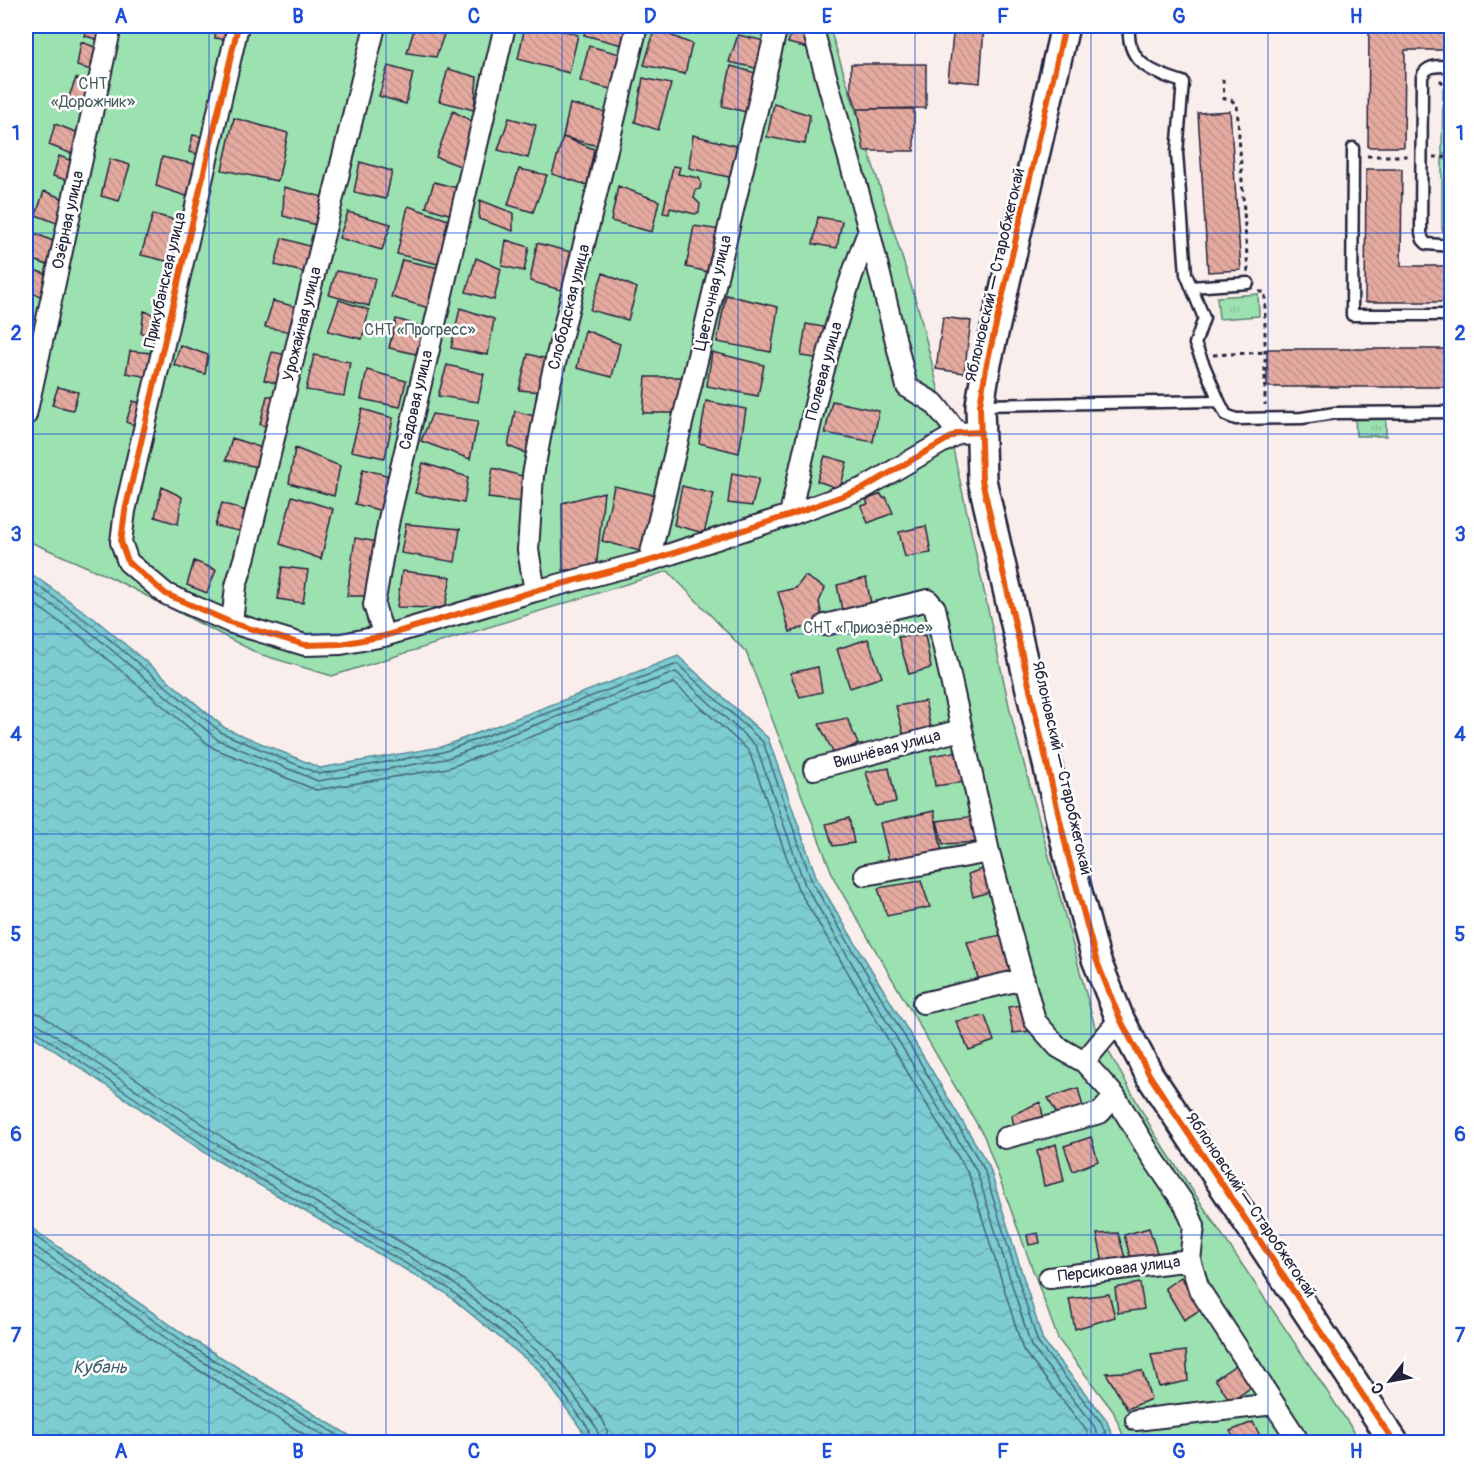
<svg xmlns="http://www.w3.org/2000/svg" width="1477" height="1468" font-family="Pangolin,sans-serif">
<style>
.park{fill:url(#park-tufts);stroke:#5e8276;stroke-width:1.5}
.garden{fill:#9be2b0;stroke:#5e8276;stroke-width:1.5}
.water{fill:url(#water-waves);stroke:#578895;stroke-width:1.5}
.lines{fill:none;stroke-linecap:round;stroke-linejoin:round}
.shore{stroke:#466677;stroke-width:1.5}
.building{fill:url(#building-back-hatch);stroke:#22223b;stroke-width:1.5}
.lane-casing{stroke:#22223b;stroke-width:15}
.street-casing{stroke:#22223b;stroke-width:24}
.secondary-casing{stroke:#22223b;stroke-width:32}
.path{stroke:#22223b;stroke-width:3;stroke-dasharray:4.5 4.5;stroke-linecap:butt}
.lane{stroke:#fff;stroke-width:10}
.street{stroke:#fff;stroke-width:20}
.secondary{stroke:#fff;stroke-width:27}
.cycleway-casing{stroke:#fff;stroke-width:10}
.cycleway{stroke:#e8590c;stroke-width:6}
.grid{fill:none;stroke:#1d4ed8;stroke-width:1.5;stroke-opacity:0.55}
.labels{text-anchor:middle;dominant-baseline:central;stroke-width:5;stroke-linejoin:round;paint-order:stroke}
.park-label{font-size:16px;fill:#465c5e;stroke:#fff}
.street-label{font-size:16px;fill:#22223b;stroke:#fff}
.water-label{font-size:18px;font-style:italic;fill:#415e70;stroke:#fff}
.neatline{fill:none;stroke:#1d4ed8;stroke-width:2}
.grid-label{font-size:20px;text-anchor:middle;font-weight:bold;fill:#1d4ed8}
</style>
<defs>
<pattern id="park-tufts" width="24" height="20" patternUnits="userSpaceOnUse" patternTransform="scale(1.5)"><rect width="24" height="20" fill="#9be2b0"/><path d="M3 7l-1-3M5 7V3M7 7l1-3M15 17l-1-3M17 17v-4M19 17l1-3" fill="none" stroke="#85c298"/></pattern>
<pattern id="water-waves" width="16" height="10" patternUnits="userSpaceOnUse" patternTransform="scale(1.5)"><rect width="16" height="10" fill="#7bccd1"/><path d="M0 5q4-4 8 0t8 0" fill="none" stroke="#6aafb4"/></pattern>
<pattern id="building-back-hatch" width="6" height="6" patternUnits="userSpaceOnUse" patternTransform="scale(1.5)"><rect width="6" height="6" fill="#e4aaa0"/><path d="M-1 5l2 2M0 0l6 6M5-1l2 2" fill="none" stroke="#c3928b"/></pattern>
</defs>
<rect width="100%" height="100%" fill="#faeeec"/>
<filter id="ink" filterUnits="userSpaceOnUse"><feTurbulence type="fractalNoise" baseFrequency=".0167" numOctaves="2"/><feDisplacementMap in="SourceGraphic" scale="12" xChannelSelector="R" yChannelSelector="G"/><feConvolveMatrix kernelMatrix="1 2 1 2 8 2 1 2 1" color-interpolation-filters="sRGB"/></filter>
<g filter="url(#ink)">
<!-- park -->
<path class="park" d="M1443,88L1451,98V154H1442Z
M1442,159L1451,160L1452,218L1442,229Z
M1258,294L1259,316L1219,319L1217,297Z
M1355,417H1386V436H1356Z"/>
<!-- garden -->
<path class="garden" d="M26,26H829L919,311L953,449L1012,719L1095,1027L1156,1136L1361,1442H1126L1113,1411L1058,1339L984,1136L835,881L746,652L668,571L332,676L259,654L110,577L26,540Z"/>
<!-- water -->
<path class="water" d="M26,570L96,620L225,728L320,768L441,747L678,656L768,738L817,879L989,1166L1043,1341L1106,1419L1115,1442H582L584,1433L538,1369L444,1292L216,1160L26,1031Z
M26,1222L33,1229L188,1337L360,1442H26Z"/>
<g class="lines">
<!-- shore -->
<path class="shore" d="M26,577L92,625L222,733L319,774L443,752L677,664L763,742L812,882L984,1169L1038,1343L1101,1422L1109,1442
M26,587L88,630L218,740L318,781L445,759L676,672L756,746L805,885L977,1172L1031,1346L1094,1426L1101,1442
M26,598L82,638L213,748L316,790L448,768L674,683L749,751L798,889L969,1175L1023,1350L1086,1430L1091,1442
M26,1010L40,1014L228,1141L457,1275L554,1353L604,1422L607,1431L605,1442
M26,1019L35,1022L223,1148L452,1282L548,1360L596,1427L598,1434L596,1442
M26,1027L31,1028L219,1155L448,1288L542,1365L589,1429L588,1442
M26,1230L184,1342L349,1442
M26,1240L180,1348L334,1442
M26,1251L175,1356L317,1442"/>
</g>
<!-- building -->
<path class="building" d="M88,26H106L103,41L85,36Z
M216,26H233L230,40L215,38Z
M415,26H447L436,57L407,53Z
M525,26H549L578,35L569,73L518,59Z
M586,26H631L626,46L584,35Z
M793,26H807L808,48L788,43Z
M954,26H984L980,83L948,80Z
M1369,26H1452V50H1405L1404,147H1368Z
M655,29L692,44L685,74L644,65Z
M738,35L765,41L760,69L729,62Z
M81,42L101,49L95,71L77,66Z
M589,46L620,54L614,90L580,81Z
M851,64H926V108L857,109L851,91Z
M388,66L413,73L406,104L379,96Z
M731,66L759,74L750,113L722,106Z
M448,69L477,77L474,110L439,101Z
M76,78L93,85L87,110L67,102Z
M643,78L671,84L658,130L635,122Z
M570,104L605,112L598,146L563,137Z
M774,104L810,115L805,144L767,137Z
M857,109H914V151H864Z
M453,111L475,123L463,167L436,157Z
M1230,111L1241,270L1208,272L1198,113Z
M234,118L288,133L278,181L222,170Z
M509,118L536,125L528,158L498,150Z
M55,124L81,134L75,155L49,145Z
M193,135L206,138L201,155L189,152Z
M693,135L740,147L733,178L689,168Z
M563,137L594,149L587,185L552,174Z
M59,156L77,163L73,182L53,176Z
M162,157L199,165L192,198L156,186Z
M110,159L130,165L119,201L101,196Z
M360,162L392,171L386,199L354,192Z
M673,166L680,167L678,174L699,178L701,183L700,189L696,190L694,198L700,204L699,212L695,214L670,208L669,214L663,213Z
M519,169L547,175L533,212L508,205Z
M1366,169H1402L1401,266H1452V302H1365Z
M434,182L461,189L455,216L426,207Z
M618,186L659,201L652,232L611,221Z
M284,187L323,197L316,225L283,216Z
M44,191L69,201L62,225L36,215Z
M480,200L513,213V231L479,219Z
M408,206L454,222L442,265L397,254Z
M348,212L391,224L382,250L339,238Z
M153,214L186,223L175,263L141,255Z
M818,217L842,221L837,248L813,244Z
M694,226L721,230L709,272L686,267Z
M28,230L57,243L50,266L26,257V238Z
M282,238L312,247L303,272L275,265Z
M506,240L529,247L524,271L502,266Z
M537,243L571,252L564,291L530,281Z
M476,258L501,269L494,300L466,292Z
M402,260L440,268L429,308L391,297Z
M34,270L52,276L43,297L27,291Z
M336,271L375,278L369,306L329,295Z
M603,273L637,288L628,320L590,310Z
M726,295L778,307L771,352L717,342Z
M339,300L369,310L362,339L328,331Z
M273,301L297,307L291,332L265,327Z
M460,308L494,319L488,355L451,348Z
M144,311L164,318L159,339L141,333Z
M943,317L971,321L964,373L936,369Z
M396,319L424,327L416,354L389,348Z
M806,324L829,328L823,359L801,356Z
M26,329L37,332L33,351L26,348Z
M585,330L620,344L612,377L577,368Z
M180,345L208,355L205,374L174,365Z
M1267,349H1452V387H1267Z
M130,351L152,353L148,377L126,373Z
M272,352L287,355L280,384L264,380Z
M712,352L764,365L758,396L707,386Z
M528,354L551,360L542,392L519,390Z
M314,355L350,362L344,396L306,390Z
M447,365L484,374L478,402L438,396Z
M367,370L406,381L400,407L361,399Z
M646,377H685L676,413H643Z
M58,387L78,392L73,410L52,405Z
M267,396H279L273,427L260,425Z
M133,401L143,404L139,427L126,422Z
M706,401L746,409L739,453L699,443Z
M832,401L879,411L873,442L825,433Z
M362,409L393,418L385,458L351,451Z
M515,411L538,417L530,455L508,446Z
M432,414L478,421L470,459L421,441Z
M232,438L262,448L258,467L226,460Z
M295,448L340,466L334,496L289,483Z
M825,456L847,462L840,489L817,481Z
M423,463L468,477L464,503L415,493Z
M493,468L522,476V502L488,498Z
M363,469L390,476L383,511L355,504Z
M732,473L759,478L752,506L728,503Z
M614,486L659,496L644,552L602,541Z
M682,486L714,494L704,533L674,525Z
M162,487L182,497L178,524L155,517Z
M604,492L596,570H563L562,503Z
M881,494L883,498L886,497L893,513L868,523L861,506L868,504L866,500Z
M292,496L333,509L321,559L280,544Z
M222,503L246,511L239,531L215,526Z
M406,524L460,529L455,562L401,553Z
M926,526L931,553L905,557L899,532Z
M355,538L378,542L369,596H347Z
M194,561L216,570L207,593L187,585Z
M282,567L308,570L303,603L278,599Z
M402,571L451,577L445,608L397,607Z
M805,576L825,588L819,602L823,621L790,632L778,592L796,588Z
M866,578L872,609L843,615L837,585Z
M925,635L931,668L909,674L898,637Z
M868,639L882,677L850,688L837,649Z
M818,667L822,692L800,697L790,673Z
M925,701L931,729L904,736L896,706Z
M847,718L858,744L834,754L819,724Z
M959,751L964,782L935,786L931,756Z
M889,768L896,802L876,806L866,772Z
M934,811L942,852L889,861L880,823Z
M976,816L980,842L943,844L937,821Z
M849,818L854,843L833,846L826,824Z
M988,867L995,890L973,897L968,874Z
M921,881L930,907L887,916L878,888Z
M1006,934L1018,975L980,984L967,942Z
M1021,1005L1031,1031L1013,1033L1008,1007Z
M985,1016L994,1041L969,1050L956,1021Z
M1078,1088L1084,1111L1059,1118L1048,1098Z
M1040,1102L1044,1120L1014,1128L1012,1115Z
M1091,1137L1098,1161L1073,1171L1064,1146Z
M1056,1144L1064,1181L1044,1186L1037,1151Z
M1149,1228L1159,1259L1132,1263L1124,1235Z
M1038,1233L1040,1243L1029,1245L1027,1235Z
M1118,1233L1127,1264L1104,1267L1097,1234Z
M1181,1277L1203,1308L1184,1320L1165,1288Z
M1140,1283L1144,1309L1118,1313L1115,1288Z
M1109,1294L1115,1317L1075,1329L1069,1299Z
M1186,1351L1188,1381L1159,1387L1151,1355Z
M1239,1363L1254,1385L1231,1402L1215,1379Z
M1142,1371L1151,1399L1127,1409L1106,1373Z
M1253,1422L1263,1442H1236L1230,1431Z"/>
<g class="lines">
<!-- lane casing -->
<g class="lane-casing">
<path id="lane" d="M1452,66C1440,66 1426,64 1422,77L1421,233L1423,240L1427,244L1452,246
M1353,148L1352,315H1452
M1191,287L1248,283
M1219,401L1226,415L1236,419L1302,418L1335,413L1452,412
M980,405L1219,401L1195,344L1204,318L1186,274L1177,153L1183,82C1153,73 1126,63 1129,26"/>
</g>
<!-- street casing -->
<g class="street-casing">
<path id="street" d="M238,26L125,511L121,542L128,562L166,594L232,623L305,645L341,644L384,636L535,591L649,561L790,515L864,488L958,433L980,432
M812,26L869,230L907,387L934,403L958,433
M26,415L111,26
M790,515C811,419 832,321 869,230
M649,561L777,26
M535,591L528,550L533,475L550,384L637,26
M232,623L236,586L245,556L375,26
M825,625L928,600L935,608L989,852L1035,1021L1058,1047L1084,1062L1115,1096L1150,1154L1185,1205L1194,1226L1190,1260L1199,1289L1299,1442
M384,636L374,605L389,519L505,26
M814,769L961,730
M865,875L989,852
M923,1003L1024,979
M1084,1062L1120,1019
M1005,1138L1100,1113L1115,1096
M1049,1278L1190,1260
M1136,1420L1274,1404"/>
</g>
<!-- secondary casing -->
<g class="secondary-casing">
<path id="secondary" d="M1065,26L986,368L980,405L982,480L1068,855L1096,959L1120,1019L1150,1076L1394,1442"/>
</g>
<!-- path -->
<path class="path" d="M1223,79L1224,99H1230L1237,105L1248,272
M1440,80L1452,93
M1367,156H1408
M1433,157H1452
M1443,232L1452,222
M1259,292H1265V405
M1213,355L1265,352"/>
<!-- lane -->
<use href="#lane" class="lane"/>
<!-- street -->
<use href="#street" class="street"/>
<!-- secondary -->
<use href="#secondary" class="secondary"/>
<!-- cycleway casing -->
<g class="cycleway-casing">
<path id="cycleway" d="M238,26L125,511L121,542L128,562L166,594L232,623L305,645L341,644L384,636L535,591L649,561L790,515L864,488L958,433L980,432
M1065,26L986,368L980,405L982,480L1068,855L1096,959L1120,1019L1150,1076L1394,1442"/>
</g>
<!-- cycleway -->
<use href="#cycleway" class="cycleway"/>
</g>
</g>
<!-- grid -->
<path class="grid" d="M209,26V1442M386,26V1442M562,26V1442M738,26V1442M915,26V1442M1091,26V1442M1268,26V1442M26,233H1452M26,434H1452M26,634H1452M26,834H1452M26,1034H1452M26,1235H1452"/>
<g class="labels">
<!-- park labels -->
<g class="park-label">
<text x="93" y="84">СНТ<tspan x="93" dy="18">«Дорожник»</tspan></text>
<text x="420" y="330">СНТ «Прогресс»</text>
<text x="868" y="628">СНТ «Приозёрное»</text>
</g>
<!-- street labels -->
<g class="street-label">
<text transform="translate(68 220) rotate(-78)">Озёрная улица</text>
<text transform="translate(995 275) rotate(-77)">Яблоновский — Старобжегокай</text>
<text transform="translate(165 280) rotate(-77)">Прикубанская улица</text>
<text transform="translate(713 293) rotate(-77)">Цветочная улица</text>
<text transform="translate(569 307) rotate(-76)">Слободская улица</text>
<text transform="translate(302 324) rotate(-76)">Урожайная улица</text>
<text transform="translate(824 371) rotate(-75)">Полевая улица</text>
<text transform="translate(416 400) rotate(-77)">Садовая улица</text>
<text transform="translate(887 749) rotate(-15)">Вишнёвая улица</text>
<text transform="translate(1062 768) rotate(77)">Яблоновский — Старобжегокай</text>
<text transform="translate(1251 1205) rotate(56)">Яблоновский — Старобжегокай</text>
<text transform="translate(1119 1269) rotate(-7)">Персиковая улица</text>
</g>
<!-- water labels -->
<g class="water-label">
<text x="100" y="1367">Кубань</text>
</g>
</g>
<!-- margin -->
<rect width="1477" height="1468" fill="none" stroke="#fff" stroke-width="66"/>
<!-- north arrow -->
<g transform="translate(1390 1381) rotate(239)" stroke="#ffffff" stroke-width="4.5" paint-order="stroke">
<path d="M0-4.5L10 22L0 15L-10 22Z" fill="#22223b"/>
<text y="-9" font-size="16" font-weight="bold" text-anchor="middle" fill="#22223b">С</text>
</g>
<rect x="33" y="33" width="1411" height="1402" class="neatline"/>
<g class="grid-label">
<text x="121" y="23">A</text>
<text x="298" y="23">B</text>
<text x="474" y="23">C</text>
<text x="650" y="23">D</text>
<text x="827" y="23">E</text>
<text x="1003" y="23">F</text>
<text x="1179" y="23">G</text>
<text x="1356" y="23">H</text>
<text x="16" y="140">1</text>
<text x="1460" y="140">1</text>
<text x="16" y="340">2</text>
<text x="1460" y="340">2</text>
<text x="16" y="541">3</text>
<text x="1460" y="541">3</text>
<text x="16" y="741">4</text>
<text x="1460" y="741">4</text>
<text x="16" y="941">5</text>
<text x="1460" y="941">5</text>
<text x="16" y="1141">6</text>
<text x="1460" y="1141">6</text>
<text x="16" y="1342">7</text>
<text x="1460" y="1342">7</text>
<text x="121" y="1458">A</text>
<text x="298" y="1458">B</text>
<text x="474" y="1458">C</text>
<text x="650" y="1458">D</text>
<text x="827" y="1458">E</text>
<text x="1003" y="1458">F</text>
<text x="1179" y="1458">G</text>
<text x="1356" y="1458">H</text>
</g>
</svg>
